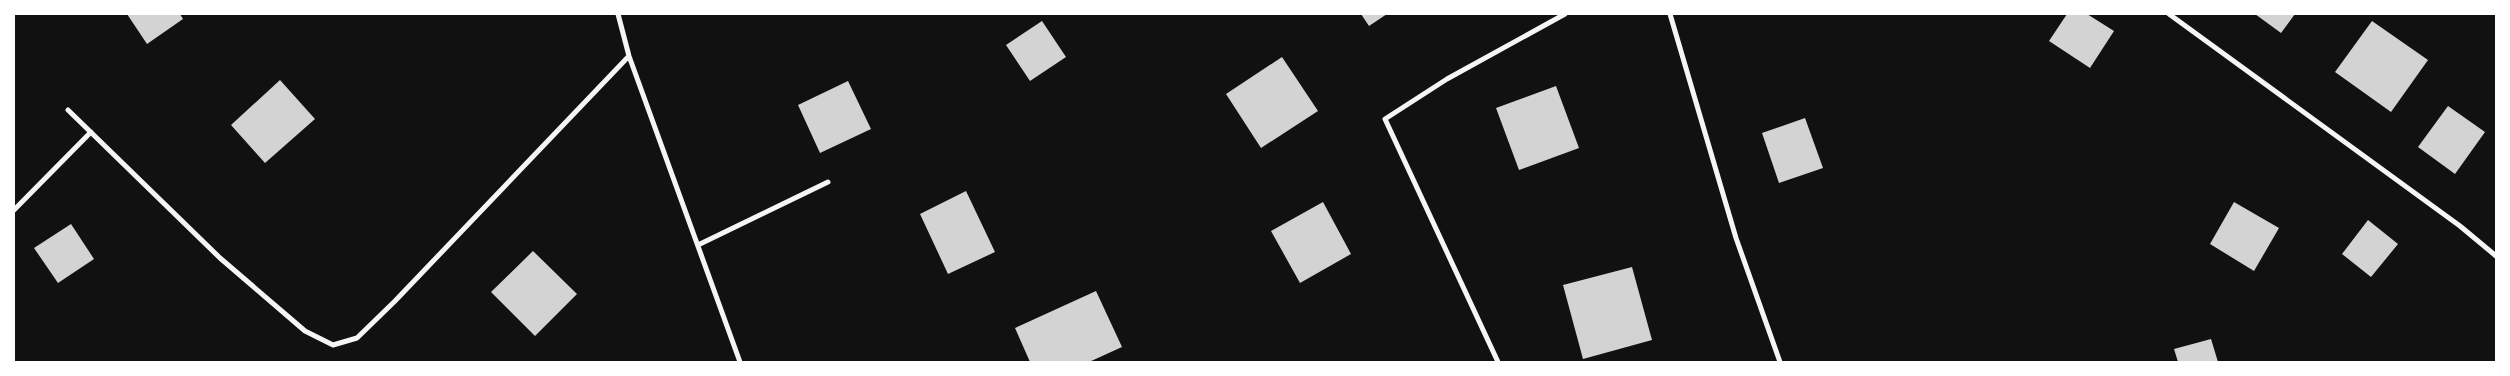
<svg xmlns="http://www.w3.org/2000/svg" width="2510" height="376" font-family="Montserrat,sans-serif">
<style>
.building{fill:#d3d3d3}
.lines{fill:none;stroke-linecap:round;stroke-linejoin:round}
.minor{stroke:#f5f5f5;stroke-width:5}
</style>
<rect width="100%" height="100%" fill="#111"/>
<!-- building -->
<path class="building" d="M127,14H180L183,19L147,44Z
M1361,14H1387L1369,26Z
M2067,14H2087L2114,31L2090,68L2049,41Z
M2255,14H2295L2281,33Z
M1042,21L1066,57L1030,81L1006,45Z
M2372,21L2428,60L2391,112L2335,72Z
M1282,57L1318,111L1261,148L1226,94Z
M280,80L315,119L265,163L231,125Z
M848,81L871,129L820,153L798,105Z
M1556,86L1579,148L1519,170L1496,108Z
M2448,106L2485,132L2455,174L2418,147Z
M1805,118L1823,168L1779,183L1762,133Z
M966,191L995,252L948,274L920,214Z
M1323,202L1351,254L1300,283L1271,231Z
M2234,202L2279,228L2254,271L2210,244Z
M2368,220L2398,244L2371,277L2342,254Z
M71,224L94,259L58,283L34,248Z
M533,251L577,294L535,336L491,292Z
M1632,267L1652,340L1583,359L1563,285Z
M1096,291L1122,347L1089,362H1030L1015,328Z
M2211,339L2218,362H2178L2174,349Z"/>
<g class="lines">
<!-- minor -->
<path class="minor" d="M618,14L629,56L740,362
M1670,14L1736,238L1780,362
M2169,14L2460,226L2496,256
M68,110L220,258L305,331L333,345L357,338L395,301L629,56
M14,210L91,132
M698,245L828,182
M1498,362L1385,119L1447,79L1565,14"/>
</g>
<!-- border -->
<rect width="2510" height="376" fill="none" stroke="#ffffff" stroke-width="30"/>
</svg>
